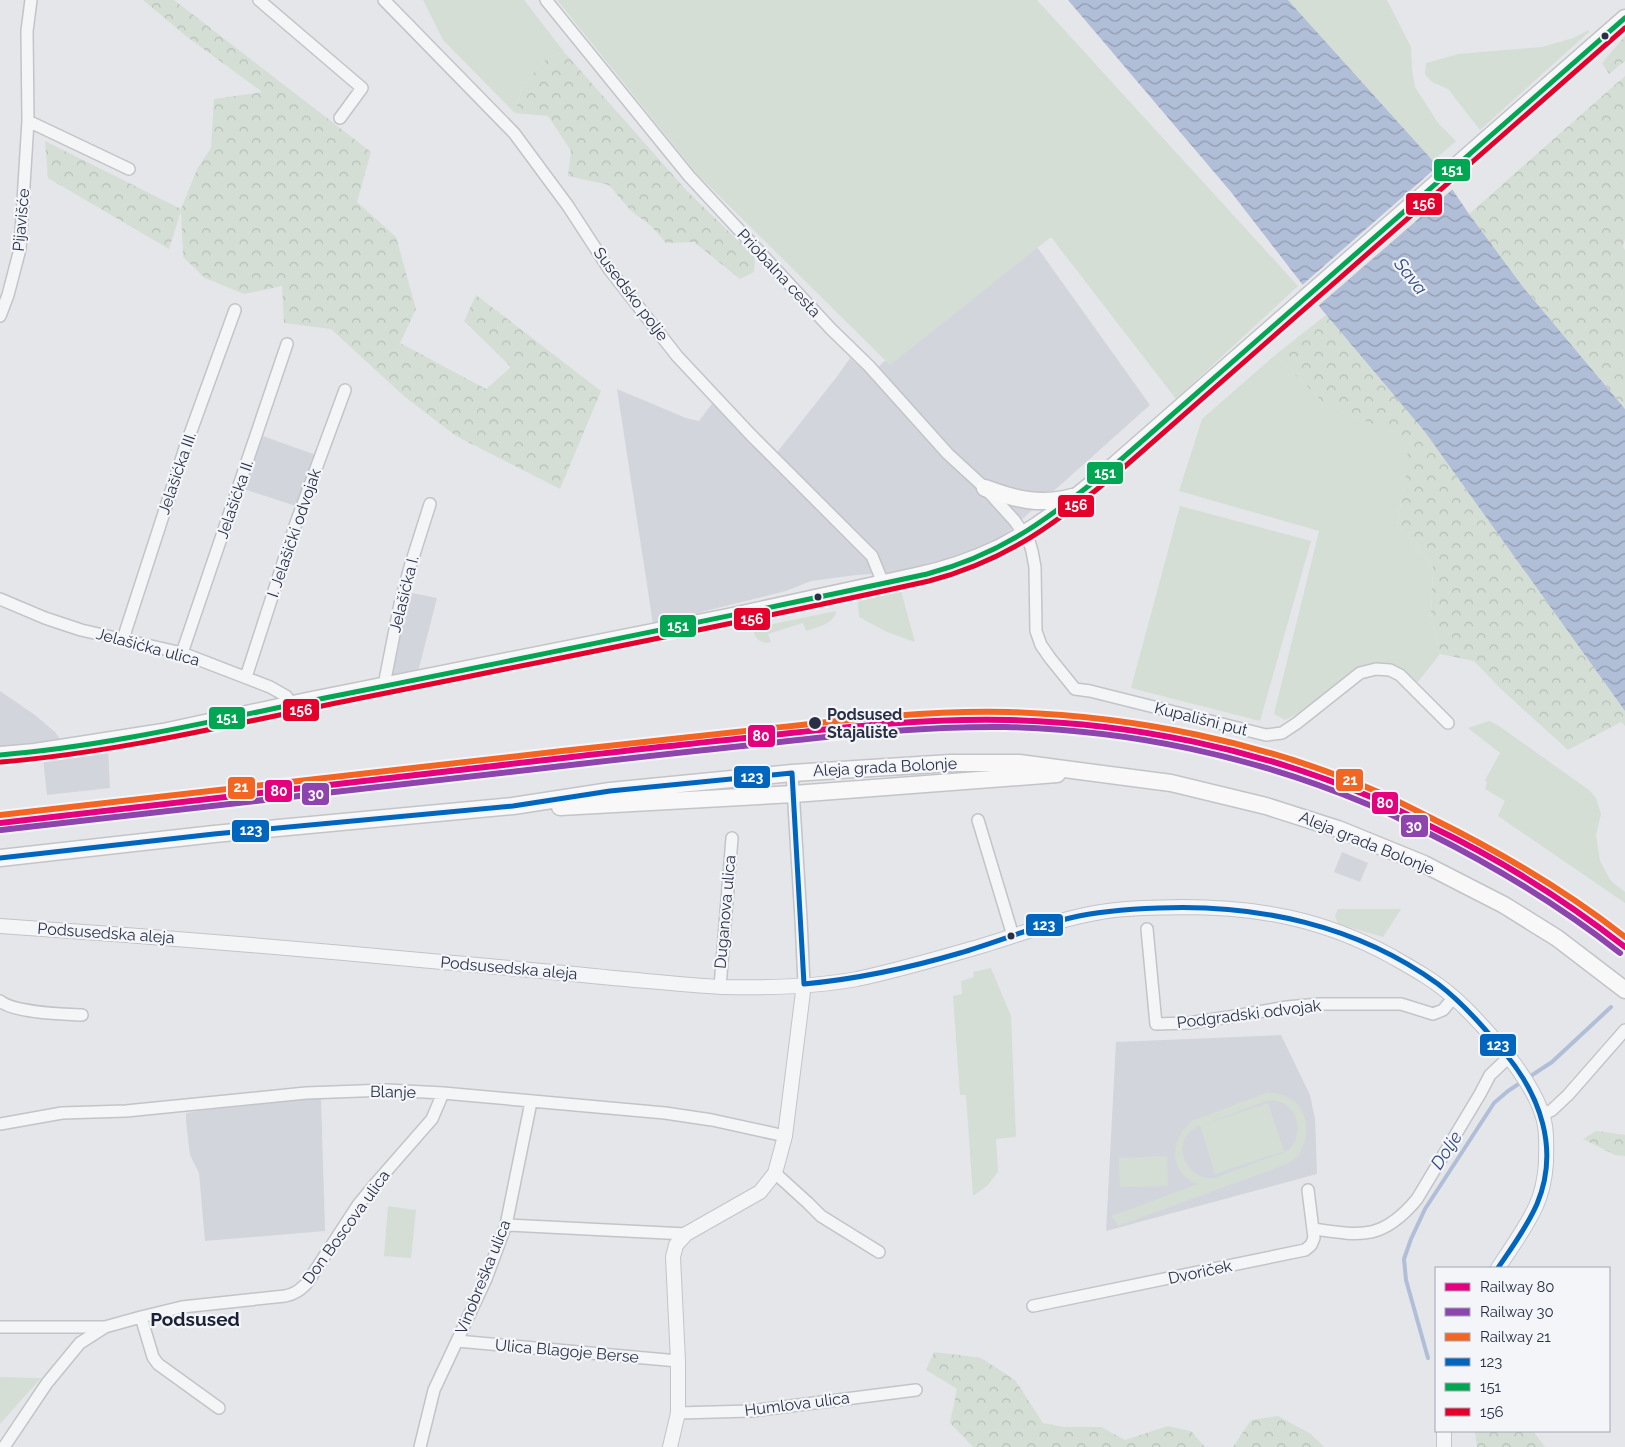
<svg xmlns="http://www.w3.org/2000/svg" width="1625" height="1447" font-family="Raleway,sans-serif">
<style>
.built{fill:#d3d5dd}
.green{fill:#d4ded5;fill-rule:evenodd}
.forest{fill:url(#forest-crowns)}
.water{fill:url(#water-waves)}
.pier{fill:#e5e6ea}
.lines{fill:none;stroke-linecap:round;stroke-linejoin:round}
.stream{stroke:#b1bed7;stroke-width:4}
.minor-casing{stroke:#c3c4c8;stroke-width:14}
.tertiary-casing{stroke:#c3c4c8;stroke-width:16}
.secondary-casing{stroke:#c3c4c8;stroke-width:19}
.minor{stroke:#f4f5f7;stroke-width:11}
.tertiary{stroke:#f4f5f7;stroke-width:14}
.secondary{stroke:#f8f8f8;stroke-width:16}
.bus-1-casing{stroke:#f3f5f9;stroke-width:9}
.bus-2-casing{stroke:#f3f5f9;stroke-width:9}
.bus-3-casing{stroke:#f3f5f9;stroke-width:9}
.bus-1{stroke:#0065bd;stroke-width:5}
.bus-2{stroke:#00a651;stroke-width:5}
.bus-3{stroke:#e4002b;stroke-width:5}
.rail-1-casing{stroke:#f3f5f9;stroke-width:10}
.rail-2-casing{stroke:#f3f5f9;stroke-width:10}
.rail-3-casing{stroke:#f3f5f9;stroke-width:10}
.rail-1{stroke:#e5007d;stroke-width:6}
.rail-2{stroke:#8e44ad;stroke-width:6}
.rail-3{stroke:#f26522;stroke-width:6}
.bus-dot{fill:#293046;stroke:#f3f5f9;stroke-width:2}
.labels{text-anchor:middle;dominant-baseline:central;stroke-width:4.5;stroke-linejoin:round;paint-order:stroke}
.street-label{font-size:16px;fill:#293046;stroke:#f3f5f9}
.stop-label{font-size:16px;font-weight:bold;fill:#293046;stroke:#f3f5f9;text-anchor:start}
.water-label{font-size:18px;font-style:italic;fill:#2f487e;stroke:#f3f5f9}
.quarter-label{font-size:19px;font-weight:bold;fill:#1b2137;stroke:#f3f5f9}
.line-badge{stroke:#f3f5f9;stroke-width:2}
.badge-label{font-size:14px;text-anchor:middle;font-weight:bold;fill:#fff}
</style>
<defs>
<pattern id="forest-crowns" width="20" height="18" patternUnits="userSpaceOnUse" patternTransform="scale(1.25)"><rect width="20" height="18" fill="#d4ded5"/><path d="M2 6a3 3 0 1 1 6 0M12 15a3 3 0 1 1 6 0" fill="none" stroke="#b6bfb8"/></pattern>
<pattern id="water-waves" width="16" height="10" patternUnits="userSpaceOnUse" patternTransform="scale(1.25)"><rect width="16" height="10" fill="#b1bed7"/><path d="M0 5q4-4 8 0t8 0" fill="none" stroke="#909bb0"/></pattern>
</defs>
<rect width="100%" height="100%" fill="#e5e6ea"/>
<!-- built -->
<path class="built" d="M1032,240L1150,405L1000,539L955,559L904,572L856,575L811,581L786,591L653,624L617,389L686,418L699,421L714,401L771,460L839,374L850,358L869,375L975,280Z
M260,435L316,455L299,507L241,488Z
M407,592L437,598L418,672L390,678Z
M0,691L35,715L55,732L62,742L0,748Z
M108,748L110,788L47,795L43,758Z
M1342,852L1368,863L1360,882L1334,872Z
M1281,1035L1310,1095L1315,1119L1317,1174L1106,1231L1116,1042Z
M321,1098L325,1231L205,1241L199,1173L190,1155L186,1121V1113L204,1110Z"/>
<!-- green -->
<path class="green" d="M423,0H524L565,53L548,57L523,85L515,113L443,40Z
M557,0H1037L1298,286L1176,399L1051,237L890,365L697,174Z
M1288,0H1387L1411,47L1412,69L1415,87L1438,123L1456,141L1433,161Z
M1589,30V32L1480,130L1448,89L1432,82L1425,74L1426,63L1459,54L1542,47L1573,38Z
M1275,355L1327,406L1410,438L1405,481L1397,526L1433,566L1431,614L1440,654L1418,682L1395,666L1362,665L1304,710L1285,720L1274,714L1319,531L1179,491L1202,419Z
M1180,506L1311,541L1260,721L1131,688Z
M901,591L915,642L887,632L859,617L858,602L861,599Z
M836,611C835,624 817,627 806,631L803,623L768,634L771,642C761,645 754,638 753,628Z
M1489,721L1499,726L1589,790L1596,798L1601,814L1596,835L1600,861L1611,881L1625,892V903L1498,816L1505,801L1485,789L1487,782L1485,780L1500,753L1468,728Z
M1338,909H1401L1383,937L1338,924L1335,916Z
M991,968L1011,1016L1016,1137L996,1139L998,1172L987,1186L973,1196L966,1095H960L953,996L962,994L961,981L974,977L973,972Z
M1266,1093C1295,1091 1313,1115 1304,1143C1302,1147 1300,1154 1297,1157C1294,1160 1290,1162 1287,1164L1118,1226L1112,1216L1198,1184C1195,1183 1191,1182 1188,1179C1167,1163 1174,1136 1192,1121ZM1274,1100C1277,1101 1282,1102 1285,1104C1301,1114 1301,1138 1289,1150L1215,1178C1182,1181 1169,1137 1200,1125L1215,1174L1284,1151L1268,1103L1202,1125L1266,1101Z
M1167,1156L1168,1186L1120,1187L1119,1158Z
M388,1206L416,1210L411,1258L384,1256Z
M0,1377L41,1378L0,1424Z"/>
<!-- forest -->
<path class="forest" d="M143,0H174L371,152L357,202L396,237L416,309L400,343L486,389L511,367L464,321L476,295L601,391L560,489L456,436L405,397L331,329L284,323L282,286L244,294L205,278L183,257L181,211L169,249L48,178L45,141L181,209L197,169L211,148L214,99L262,92L186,36Z
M1625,36V61L1609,74L1602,63Z
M565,53L687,191L755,257L754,272L740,279L694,242L666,243L651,226L630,210L609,185L568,176L571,151L548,116L515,113L523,85L548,57Z
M1625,76V239L1623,247L1625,250V409L1523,287L1469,214Z
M1326,315L1425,432L1625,711V726L1621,722L1568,750L1501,689L1474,661L1440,654L1431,614L1433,566L1397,526L1405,481L1409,438L1327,406L1275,355Z
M1596,1131L1625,1135V1156L1615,1155L1583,1139Z
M934,1352L981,1358L1015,1380L1043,1423L1064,1427H1101L1125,1440L1168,1426L1191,1431L1205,1447H973L950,1423L957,1389L926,1370Z
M1278,1416L1311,1434L1324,1447H1233L1251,1420Z
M1475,1431H1533L1545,1447H1477Z"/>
<!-- water -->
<path class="water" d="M1068,0H1288L1433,161L1469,214L1523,287L1625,409V711L1425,432L1323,311L1231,192Z"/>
<!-- pier -->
<path class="pier" d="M1439,165L1454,188L1317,307L1301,286Z"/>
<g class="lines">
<!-- stream -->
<path class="stream" d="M1428,1358L1406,1280L1404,1259L1411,1239L1425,1209L1494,1103L1508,1091L1552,1062L1611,1007"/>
<!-- minor casing -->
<g class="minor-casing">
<path id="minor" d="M259,0L362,88L340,118
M384,0L514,133L568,206L609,269L677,356L751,435L872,556L883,583
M546,0L689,176L831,329L869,366L948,454L985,488L1014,520L1029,541L1032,551L1035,567L1036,631L1041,645L1050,658L1075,689L1090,691L1266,735L1282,733L1297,723L1360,673L1376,669L1390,670L1400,675L1448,723
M28,121L129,169
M0,316L8,295L20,249L28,121L27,31L31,0
M0,599L45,618L81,630L182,653L270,687L286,696L292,704
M123,639L186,445L235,310
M182,653L287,344
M246,677L296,523L345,390
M384,685L400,604L410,567L430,504
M792,773L801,919L804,984
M978,820L1013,936
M1147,929L1156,1024L1188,1023L1229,1017L1287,1007L1319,1004H1401L1433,1014L1443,1010L1454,997
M720,987L732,838
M0,1001C15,1013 62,1014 82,1015
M1542,1115L1552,1110L1568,1095L1625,1030
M0,1124L62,1113L126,1111L306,1093L387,1090L443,1093L665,1113L712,1120L785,1136
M775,1173L808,1203L821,1216L879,1252
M506,1225L686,1234
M1314,1229C1362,1236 1383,1240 1417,1199L1480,1094L1490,1075L1509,1057
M1033,1306L1305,1250L1311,1245L1314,1238L1308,1190
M141,1317L153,1357L158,1364L219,1408
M0,1327H104
M457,1341L678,1361
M678,1413L751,1411L916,1390
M4,1447L47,1383L80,1343L105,1327L141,1317L182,1307L285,1296C295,1294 300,1290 307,1283L358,1205L376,1183L432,1119L443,1093
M420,1447L434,1390L486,1279L506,1225L531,1102"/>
</g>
<!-- tertiary casing -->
<g class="tertiary-casing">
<path id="tertiary" d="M0,926C148,936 295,948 442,962C499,967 556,972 613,978C649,981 685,985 722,987C765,988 814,987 857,979C895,971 933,960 971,949C1014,937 1057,919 1101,912C1128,907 1155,908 1182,907C1259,907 1323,919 1391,956C1412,968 1434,980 1452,996C1470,1011 1486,1030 1502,1048C1519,1069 1541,1099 1545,1126C1547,1138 1546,1151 1546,1163C1545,1177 1542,1193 1536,1206C1526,1228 1511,1248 1498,1268
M670,1447L678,1413V1361L673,1257L676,1245L686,1234L760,1192L775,1173L785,1136L804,984
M1444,1447V1431"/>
</g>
<!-- secondary casing -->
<g class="secondary-casing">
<path id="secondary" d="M985,488C1014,499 1041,506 1072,497
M0,755L35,752L163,732L307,701L728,617L916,576C945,570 972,561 999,548C1042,526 1080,494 1117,463L1625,18
M560,807L794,794L1057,774
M0,858L214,834L513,806L610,791L792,773L951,763H1019L1171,783L1266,806L1338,829L1424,864L1504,905L1557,938L1625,990"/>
</g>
<!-- minor -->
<use href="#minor" class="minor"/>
<!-- tertiary -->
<use href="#tertiary" class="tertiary"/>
<!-- secondary -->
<use href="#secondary" class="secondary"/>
<!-- bus-1 casing -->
<g class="bus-1-casing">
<path id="bus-1" d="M0,858L214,834L513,806L610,791L792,773L804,984
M804,984C857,979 909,968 960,953C997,942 1033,927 1070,918C1099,911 1129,909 1159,908C1257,904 1357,925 1438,984C1463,1003 1484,1027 1504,1052C1540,1095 1560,1149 1537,1204C1527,1227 1512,1247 1498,1268"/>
</g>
<!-- bus-2 casing -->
<g class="bus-2-casing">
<path id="bus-2" d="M0,755C122,745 240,714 360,691C549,653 738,615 927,574C1006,553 1055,514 1117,463L1625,18"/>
</g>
<!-- bus-3 casing -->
<g class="bus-3-casing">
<path id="bus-3" d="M1,762C122,752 241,722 361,698C550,660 740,623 929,581C1009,560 1059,521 1122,469L1625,28"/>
</g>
<!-- bus-1 -->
<use href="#bus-1" class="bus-1"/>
<!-- bus-2 -->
<use href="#bus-2" class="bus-2"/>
<!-- bus-3 -->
<use href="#bus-3" class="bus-3"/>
<!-- rail-1 casing -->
<g class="rail-1-casing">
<path id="rail-1" d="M0,823C188,801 375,780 563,758C630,750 697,743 764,736C846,727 927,718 1009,720C1132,723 1257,749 1371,797C1392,806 1411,817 1432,827C1501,860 1565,900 1625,947"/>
</g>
<!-- rail-2 casing -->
<g class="rail-2-casing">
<path id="rail-2" d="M1,830C188,809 375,787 562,766C631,758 701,750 771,743C849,734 928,726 1006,727C1129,730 1253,756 1367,804C1388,812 1407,823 1428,833C1496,867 1560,906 1620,953"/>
</g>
<!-- rail-3 casing -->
<g class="rail-3-casing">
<path id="rail-3" d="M0,815C187,794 375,772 562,751C630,743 697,736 764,729C845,720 927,710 1008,712C1133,716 1264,742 1378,792C1396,800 1413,809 1431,818C1500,852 1565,890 1625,937"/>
</g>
<!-- rail-1 -->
<use href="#rail-1" class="rail-1"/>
<!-- rail-2 -->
<use href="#rail-2" class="rail-2"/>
<!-- rail-3 -->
<use href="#rail-3" class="rail-3"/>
</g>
<!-- markers -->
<g class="bus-dot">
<circle cx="1605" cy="36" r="4.5"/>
<circle cx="818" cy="597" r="4.5"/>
<circle cx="815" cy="723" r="7"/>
<circle cx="1011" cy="936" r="4.5"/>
</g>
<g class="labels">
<!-- street labels -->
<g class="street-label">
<text transform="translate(21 220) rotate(-85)">Pijavišće</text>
<text transform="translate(779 273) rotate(47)">Priobalna cesta</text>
<text transform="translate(631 294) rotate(53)">Susedsko polje</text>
<text transform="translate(177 473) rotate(-71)">Jelašićka III.</text>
<text transform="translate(235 499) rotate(-71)">Jelašićka II.</text>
<text transform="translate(294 533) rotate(-71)">I. Jelašički odvojak</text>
<text transform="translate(404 594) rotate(-76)">Jelašićka I.</text>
<text transform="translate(148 647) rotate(15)">Jelašićka ulica</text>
<text transform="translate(1201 719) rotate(14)">Kupališni put</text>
<text transform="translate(885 767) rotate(-3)">Aleja grada Bolonje</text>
<text transform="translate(1367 843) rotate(22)">Aleja grada Bolonje</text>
<text transform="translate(725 912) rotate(-85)">Duganova ulica</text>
<text transform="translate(106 933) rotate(4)">Podsusedska aleja</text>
<text transform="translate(509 968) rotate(5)">Podsusedska aleja</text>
<text transform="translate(1249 1014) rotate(-7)">Podgradski odvojak</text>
<text transform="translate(393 1092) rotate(1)">Blanje</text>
<text transform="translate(346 1227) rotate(-54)">Don Boscova ulica</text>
<text transform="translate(1200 1272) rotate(-12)">Dvoriček</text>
<text transform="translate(483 1277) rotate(-68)">Vinobreška ulica</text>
<text transform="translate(567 1351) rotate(5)">Ulica Blagoje Berse</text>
<text transform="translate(797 1404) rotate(-7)">Humlova ulica</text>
</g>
<!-- stop labels -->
<g class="stop-label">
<text x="827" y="714">Podsused<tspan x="827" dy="18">Stajalište</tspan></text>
</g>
<!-- water labels -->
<g class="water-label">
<text transform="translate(1411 276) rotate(52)">Sava</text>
<text transform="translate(1446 1150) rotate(-57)">Dolje</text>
</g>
<!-- quarter labels -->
<g class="quarter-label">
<text x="195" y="1319">Podsused</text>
</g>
</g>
<g class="line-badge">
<rect x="1433" y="158" width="38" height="24" rx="5" fill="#00a651"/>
<rect x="1405" y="192" width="38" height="24" rx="5" fill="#e4002b"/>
<rect x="1086" y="461" width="38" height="24" rx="5" fill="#00a651"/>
<rect x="1057" y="494" width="38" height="24" rx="5" fill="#e4002b"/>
<rect x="733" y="607" width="38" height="24" rx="5" fill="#e4002b"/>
<rect x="659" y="614" width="38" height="24" rx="5" fill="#00a651"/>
<rect x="282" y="698" width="38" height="24" rx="5" fill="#e4002b"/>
<rect x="208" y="706" width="38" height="24" rx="5" fill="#00a651"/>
<rect x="747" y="724" width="29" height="24" rx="5" fill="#e5007d"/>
<rect x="733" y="765" width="38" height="24" rx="5" fill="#0065bd"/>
<rect x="1335" y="768" width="29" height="24" rx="5" fill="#f26522"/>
<rect x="227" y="776" width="29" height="24" rx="5" fill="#f26522"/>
<rect x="264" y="779" width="29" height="24" rx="5" fill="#e5007d"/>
<rect x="301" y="782" width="29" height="24" rx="5" fill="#8e44ad"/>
<rect x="1371" y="791" width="28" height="24" rx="5" fill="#e5007d"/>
<rect x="1400" y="814" width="29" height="24" rx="5" fill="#8e44ad"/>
<rect x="231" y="819" width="39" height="24" rx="5" fill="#0065bd"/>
<rect x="1025" y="913" width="39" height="24" rx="5" fill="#0065bd"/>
<rect x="1479" y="1033" width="38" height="24" rx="5" fill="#0065bd"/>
</g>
<g class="badge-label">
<text x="1452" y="175">151</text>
<text x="1424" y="209">156</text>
<text x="1105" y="478">151</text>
<text x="1076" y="510">156</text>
<text x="752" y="624">156</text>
<text x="678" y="631">151</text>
<text x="301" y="715">156</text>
<text x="227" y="723">151</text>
<text x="761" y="741">80</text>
<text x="752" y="782">123</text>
<text x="1350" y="785">21</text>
<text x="241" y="792">21</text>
<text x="279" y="796">80</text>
<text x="316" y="799">30</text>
<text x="1385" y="808">80</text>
<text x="1414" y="831">30</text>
<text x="251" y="835">123</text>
<text x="1044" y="930">123</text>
<text x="1498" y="1050">123</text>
</g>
<!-- legend -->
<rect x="1435" y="1267" width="175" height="165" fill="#f3f5f9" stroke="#a2a6b1"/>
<rect x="1445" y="1283" width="25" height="8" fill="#e5007d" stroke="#a2a6b1"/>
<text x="1480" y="1292" font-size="15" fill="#293046">Railway 80</text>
<rect x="1445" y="1308" width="25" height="8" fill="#8e44ad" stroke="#a2a6b1"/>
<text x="1480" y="1317" font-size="15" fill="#293046">Railway 30</text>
<rect x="1445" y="1333" width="25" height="8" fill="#f26522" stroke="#a2a6b1"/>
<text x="1480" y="1342" font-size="15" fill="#293046">Railway 21</text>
<rect x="1445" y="1358" width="25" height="8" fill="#0065bd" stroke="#a2a6b1"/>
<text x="1480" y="1367" font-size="15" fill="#293046">123</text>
<rect x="1445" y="1383" width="25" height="8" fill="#00a651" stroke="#a2a6b1"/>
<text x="1480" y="1392" font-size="15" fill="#293046">151</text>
<rect x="1445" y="1408" width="25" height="8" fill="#e4002b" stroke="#a2a6b1"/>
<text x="1480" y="1417" font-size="15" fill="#293046">156</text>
</svg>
